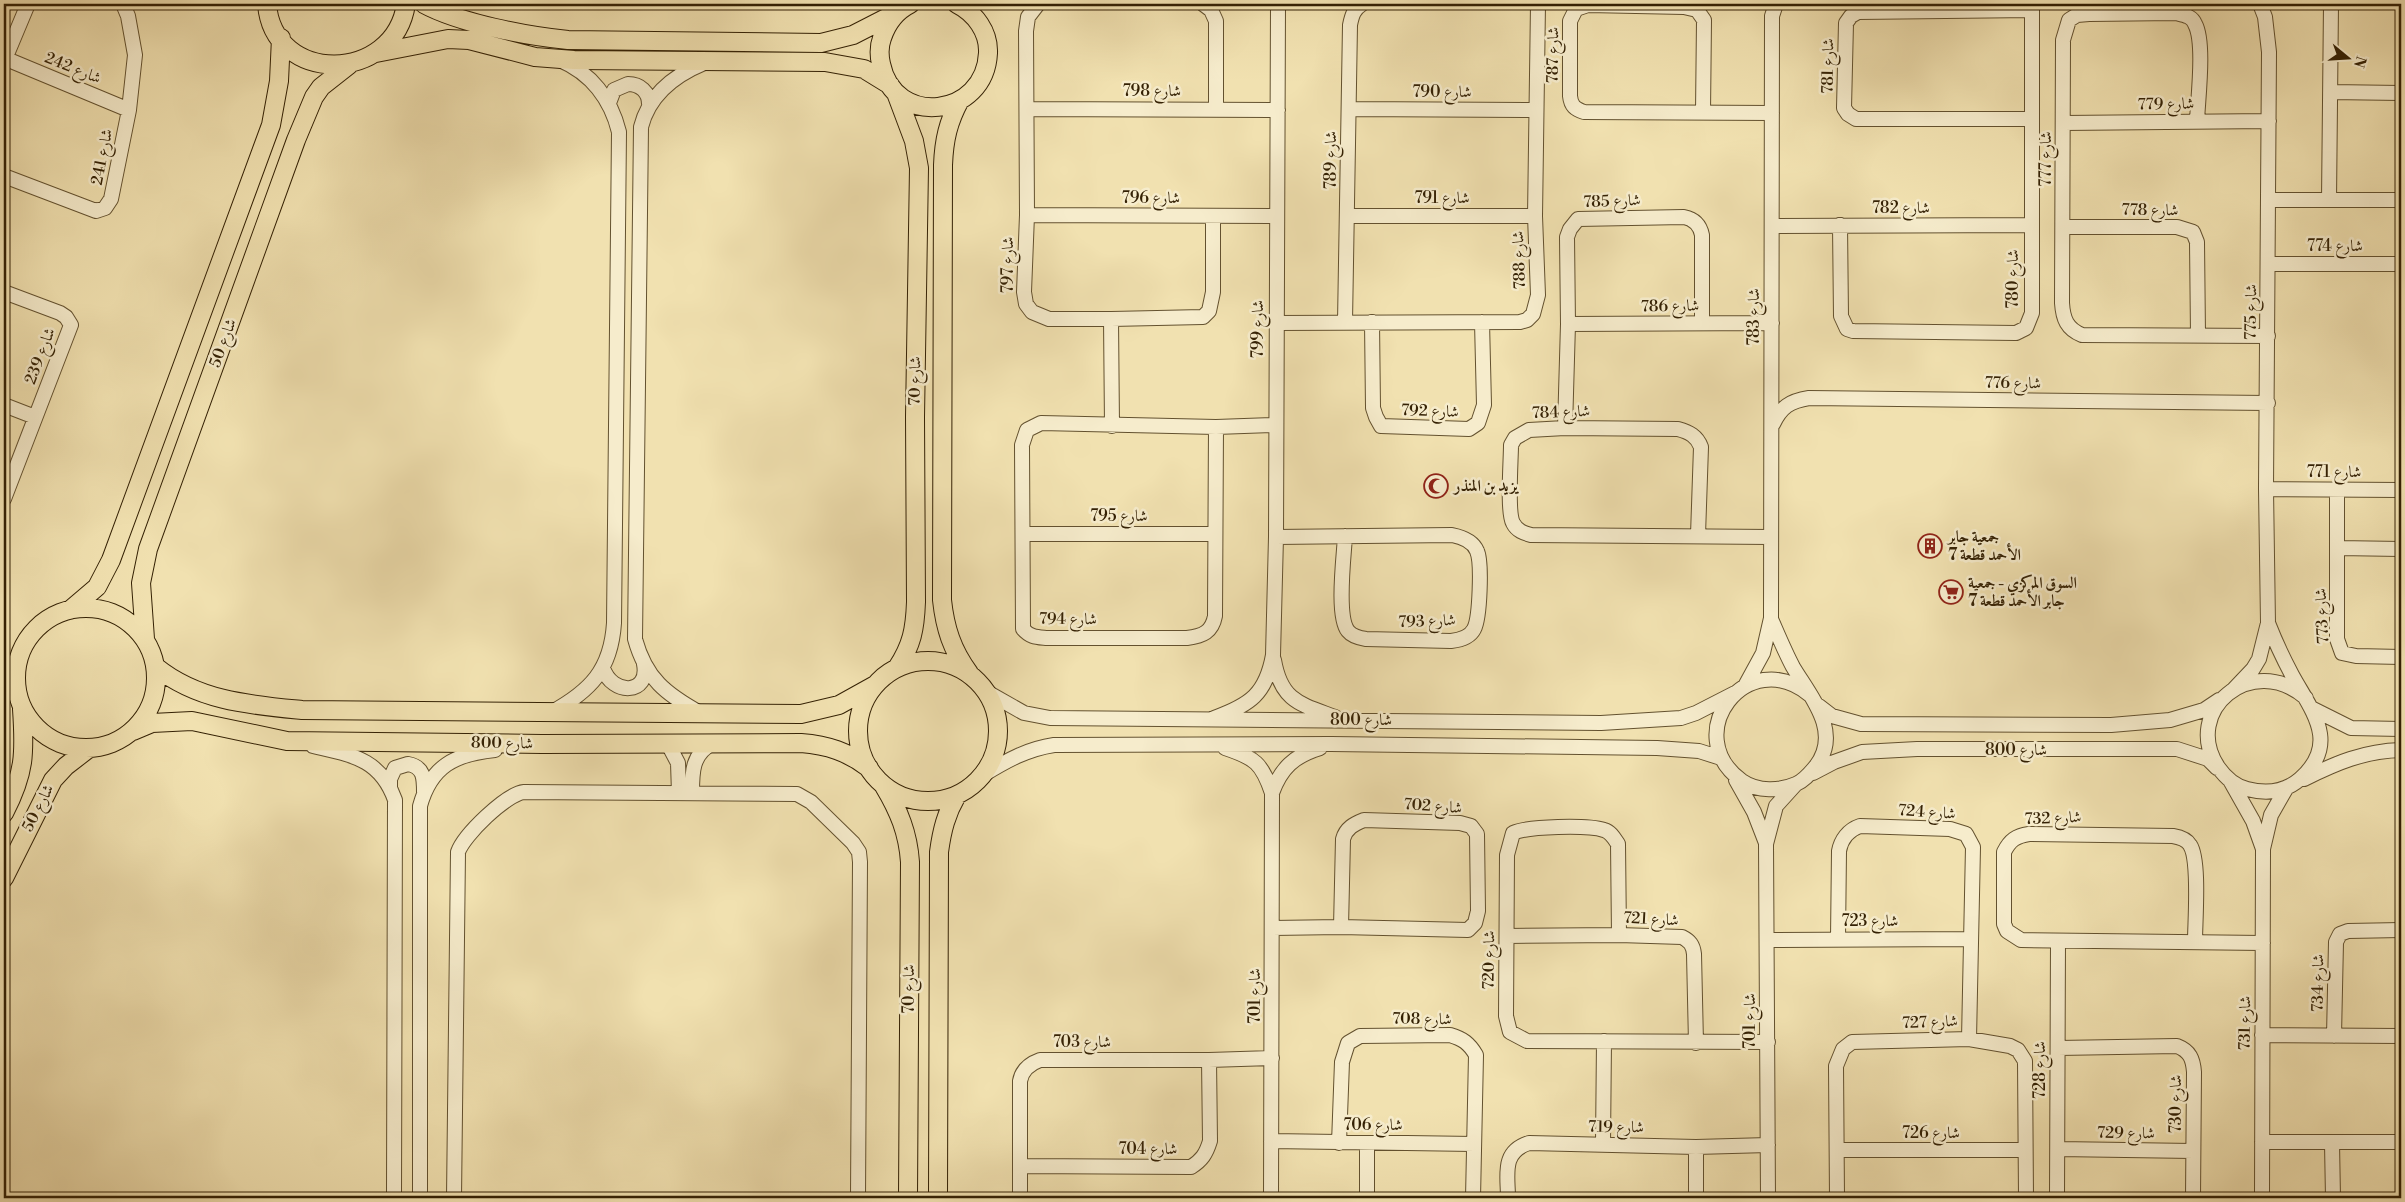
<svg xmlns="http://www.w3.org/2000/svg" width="2405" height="1202" font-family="'Libre Bodoni',Amiri,serif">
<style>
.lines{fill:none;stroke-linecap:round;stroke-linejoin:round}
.minor-casing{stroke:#63512f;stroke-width:16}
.major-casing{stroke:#342104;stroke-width:20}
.minor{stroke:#f6eccc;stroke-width:14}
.major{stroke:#f1e1b0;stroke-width:18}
.labels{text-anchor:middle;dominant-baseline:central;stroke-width:5;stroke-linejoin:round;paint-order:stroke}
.street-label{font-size:16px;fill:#342104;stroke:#f6eccc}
.poi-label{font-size:16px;font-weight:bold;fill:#342104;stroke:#f6eccc;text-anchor:start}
</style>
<rect width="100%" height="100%" fill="#f1e1b0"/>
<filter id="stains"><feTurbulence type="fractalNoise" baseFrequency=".004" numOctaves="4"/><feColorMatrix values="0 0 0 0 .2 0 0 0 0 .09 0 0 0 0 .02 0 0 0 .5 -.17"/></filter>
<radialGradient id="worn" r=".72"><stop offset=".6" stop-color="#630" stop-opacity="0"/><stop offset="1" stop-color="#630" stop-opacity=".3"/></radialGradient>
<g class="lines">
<!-- minor casing -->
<g class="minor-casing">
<path id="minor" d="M1038,4L1028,17L1026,31L1027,215L1024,292L1026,304L1032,312L1049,319H1111L1203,317L1209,311L1213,292V216
M1203,4L1211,10L1216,21V109
M4,58L129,110
M5,59L28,4
M2330,92L2401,93
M609,103L614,90L628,84C640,84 649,92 649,104
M1027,109L1278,110
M1349,109L1535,110
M1703,112L1704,20L1697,10L1684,7L1588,5L1576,9L1570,21V96C1571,106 1575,109 1584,112L1772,113
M2032,119H1856L1848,114L1844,108L1846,23L1851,16L1858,12L2032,10
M2197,121C2198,98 2205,42 2195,24C2192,16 2184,15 2176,13L2089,14L2077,15L2069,20L2063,40L2062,303C2063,319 2067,329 2082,335L2268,336
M2063,123L2269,121
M4,176L96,211L105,208L111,199L129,110L135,55L128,16L123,4
M2269,200H2401
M2329,200L2331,4
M1027,215L1276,216
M1348,216H1535
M1840,225L1841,316L1847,329L1853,331L2016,333L2026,328L2032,313V4
M1772,226L2030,225
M2063,227H2177L2193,232L2197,242L2198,334
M2269,264H2401
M4,292L60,313L66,317L71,325L4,499
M1111,319L1112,426
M1345,322L1350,25C1352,15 1354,9 1362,4
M1372,322L1373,408L1376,417L1381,426L1469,429L1478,423L1484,405L1482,322
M1276,323L1520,322L1527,320L1533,314L1538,295L1535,216L1538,4
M1568,324L1772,323
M4,405L35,417
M1773,424C1781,407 1790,401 1809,398L2268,403
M1216,427L1215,616C1212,632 1203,636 1187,638H1046C1036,637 1030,637 1023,629L1022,445L1027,430L1041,423L1216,427L1275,425
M1565,428L1568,324L1567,237L1570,229L1578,219L1684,217C1694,219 1700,225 1702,235V323
M2266,489L2401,490
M2337,489V639L2342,653L2356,656L2401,657
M1023,534H1214
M1698,535L1701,447C1697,436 1689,432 1678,429L1565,428L1529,430L1515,438L1511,445C1511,460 1507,512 1513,523C1517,531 1524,533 1531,535L1771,537
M1276,537L1452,535C1462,537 1473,541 1477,551C1482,562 1480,618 1474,629C1470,637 1460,640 1451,641L1366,639C1359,638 1352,636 1348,631C1336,616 1344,556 1345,536
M2338,548L2401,549
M1771,619C1778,635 1785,652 1793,667C1811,697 1842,732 1816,766C1810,773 1805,780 1796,784C1780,791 1758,792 1742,781C1678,735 1747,643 1810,695
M2268,623C2275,641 2283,658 2292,675C2311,710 2341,743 2300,779C2285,792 2266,794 2247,789C2235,786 2225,777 2218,767C2181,711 2252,651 2306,698
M1274,660C1281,701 1300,704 1335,717
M603,668C612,696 650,695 644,664
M1745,686L1763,653L1771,618L1772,16L1776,4
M2234,689L2253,669L2259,659L2268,623L2266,489L2269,52L2265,17L2260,4
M987,692L1024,713L1050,718L1601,723L1681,718L1696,713L1735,693
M1819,706L1832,716L1861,724L2111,725L2170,720L2204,710L2219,700
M2313,709L2351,728L2401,729
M552,712C590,691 611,670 614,623L619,132C611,99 591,73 560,60
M700,713C666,694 646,679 635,639L641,127C649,95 675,75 704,63
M1214,718C1250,705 1266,694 1273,655L1276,537L1278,4
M668,744L678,763L679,793
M313,746C351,755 380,758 395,800L394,1198
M1225,748C1255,758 1262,763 1272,793L1271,1198
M1813,773L1834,762L1862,752L1917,749H2177L2208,759L2217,768
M983,775C1006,761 1027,749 1054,745L1331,744L1657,748L1699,751L1721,758
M2304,779C2336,763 2364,751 2401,750
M1736,780L1754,812L1766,843
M2231,782L2253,821L2263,849
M390,787V779L395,768L408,764C424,767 424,778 424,792
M692,793C692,772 692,754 713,743
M1272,793C1281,768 1294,756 1320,748
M1272,928L1341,927L1468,930L1475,923L1478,911L1477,834L1471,826L1460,823L1364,820C1354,824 1346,828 1343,839L1341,927
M1619,935L1618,844C1614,838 1611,832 1604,830C1588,825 1528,826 1513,833L1507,855L1506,1016L1510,1032L1527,1041L1768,1042
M1507,936L1619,935L1682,937C1690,941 1693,945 1694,954L1696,1043
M1838,938L1839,851C1841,840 1848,830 1860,826L1950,829L1966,834L1973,847L1969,1039
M1768,940L1971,939
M2195,941C2195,921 2200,860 2190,845C2187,840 2179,837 2173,836L2029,834C2016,836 2010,840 2004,852V924L2007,931L2021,940L2263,943
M2262,1035L2401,1036
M2334,1036L2336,942L2340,934L2348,931L2401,930
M2058,1048L2177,1046C2190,1051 2193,1059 2194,1072L2193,1198
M1271,1141L1474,1144
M2262,1142H2401
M1339,1143L1342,1062L1348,1043L1360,1036L1450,1035C1463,1039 1469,1043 1476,1055L1473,1198
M1367,1143V1198
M1603,1143L1604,1041
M2332,1143L2333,1198
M2058,1149L2193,1151
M1838,1150H2025
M1020,1166L1191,1167C1202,1160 1206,1154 1210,1141L1209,1060
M420,1198V806C431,766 455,754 495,750
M454,1198L458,852C464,835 506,794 524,792L797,794L811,802L853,843L859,852L860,862L858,1198
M1020,1198V1081C1022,1070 1029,1064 1040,1060H1209L1272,1058
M1508,1198C1508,1175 1501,1152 1529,1143L1696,1147L1768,1145
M1696,1198V1147
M1768,1198L1766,844L1776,806L1795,785
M1837,1198L1836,1066L1843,1049L1852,1042L1969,1039L2010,1046L2018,1050L2025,1061L2026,1198
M2057,1198L2058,941
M2262,1198L2263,849L2271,815L2287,787"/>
</g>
<!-- major casing -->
<g class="major-casing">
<path id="major" d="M267,4C273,85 394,84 406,4
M424,4C459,23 527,36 568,40L821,43L853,35L896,13
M910,4C896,11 887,23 882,38C879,46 879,55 881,64C894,128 985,118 988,53C989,32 975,13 957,4
M376,53L448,39L469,40L535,57L574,60L825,62L864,69L890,85
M896,93L914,141L919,168L915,417L916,602C915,629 912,645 897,668
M960,100C948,122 944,140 943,165L942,600C945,628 952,650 969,673
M16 678a70 70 0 1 1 140 0a70 70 0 1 1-140 0Z
M70,610L97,587L111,560L271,125L279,81L281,38
M145,639L141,583L148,549L296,140L314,97L321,87L349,65
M858 731a70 70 0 1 1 140 0a70 70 0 1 1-140 0Z
M156,667C198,701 250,705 302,710L801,714L839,705L875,685
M133,731L152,723L192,721L287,741L542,744L801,743C828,745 848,752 869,768
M884,786C899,811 908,833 910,862L908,1198
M4,813C25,773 25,753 22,709
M4,878L53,780L66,766L88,749
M938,1198L939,852C942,830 946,814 957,795"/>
</g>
<!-- minor -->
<use href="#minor" class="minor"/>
<!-- major -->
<use href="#major" class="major"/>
</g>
<!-- icons -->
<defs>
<g id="mosque-ring" transform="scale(1.25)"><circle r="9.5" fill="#f6eccc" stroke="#8f2418" stroke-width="1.5"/><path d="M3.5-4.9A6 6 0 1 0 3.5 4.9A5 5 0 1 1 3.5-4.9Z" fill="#8f2418"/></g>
<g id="building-ring" transform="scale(1.25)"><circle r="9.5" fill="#f6eccc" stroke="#8f2418" stroke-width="1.5"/><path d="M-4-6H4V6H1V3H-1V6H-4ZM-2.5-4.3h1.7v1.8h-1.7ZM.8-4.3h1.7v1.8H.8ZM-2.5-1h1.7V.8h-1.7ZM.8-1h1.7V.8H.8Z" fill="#8f2418"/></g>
<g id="supermarket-ring" transform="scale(1.25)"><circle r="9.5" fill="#f6eccc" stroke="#8f2418" stroke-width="1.5"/><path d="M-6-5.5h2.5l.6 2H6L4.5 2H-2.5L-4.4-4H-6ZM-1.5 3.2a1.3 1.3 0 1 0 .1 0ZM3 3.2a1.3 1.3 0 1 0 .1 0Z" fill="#8f2418"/></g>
</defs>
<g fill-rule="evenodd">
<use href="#mosque-ring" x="1436" y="486"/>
<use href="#building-ring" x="1930" y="546"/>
<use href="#supermarket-ring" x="1951" y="592"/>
</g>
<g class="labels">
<!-- street labels -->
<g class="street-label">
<text transform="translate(1553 55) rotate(-89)">شارع 787</text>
<text transform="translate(1828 66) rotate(-89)">شارع 781</text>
<text transform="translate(73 68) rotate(22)">شارع 242</text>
<text x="1152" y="91">شارع 798</text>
<text x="1442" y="92">شارع 790</text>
<text transform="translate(2166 104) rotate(-1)">شارع 779</text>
<text transform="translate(102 157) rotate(-79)">شارع 241</text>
<text transform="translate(2046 159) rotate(-90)">شارع 777</text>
<text transform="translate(1331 160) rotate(-90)">شارع 789</text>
<text x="1151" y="198">شارع 796</text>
<text x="1442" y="198">شارع 791</text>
<text transform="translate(1612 201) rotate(-2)">شارع 785</text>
<text x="1901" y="208">شارع 782</text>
<text transform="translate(2150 210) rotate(1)">شارع 778</text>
<text x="2335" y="246">شارع 774</text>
<text transform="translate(1519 260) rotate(-92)">شارع 788</text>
<text transform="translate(1008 265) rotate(-90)">شارع 797</text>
<text transform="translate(2013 279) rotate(-90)">شارع 780</text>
<text transform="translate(1670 306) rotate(-1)">شارع 786</text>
<text transform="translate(2251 312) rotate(-89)">شارع 775</text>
<text transform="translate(1754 317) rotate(-90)">شارع 783</text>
<text transform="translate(1258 329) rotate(-90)">شارع 799</text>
<text transform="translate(223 343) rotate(-70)">شارع 50</text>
<text transform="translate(40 356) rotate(-69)">شارع 239</text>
<text transform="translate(915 381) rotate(-89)">شارع 70</text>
<text transform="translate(2013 383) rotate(1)">شارع 776</text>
<text transform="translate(1430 411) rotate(2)">شارع 792</text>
<text transform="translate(1561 412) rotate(-2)">شارع 784</text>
<text x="2334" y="472">شارع 771</text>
<text x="1119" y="516">شارع 795</text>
<text transform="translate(2322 616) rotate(-93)">شارع 773</text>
<text transform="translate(1068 619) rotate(1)">شارع 794</text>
<text transform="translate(1427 621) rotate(-2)">شارع 793</text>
<text x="1361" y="720">شارع 800</text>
<text transform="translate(502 743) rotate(1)">شارع 800</text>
<text x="2016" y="750">شارع 800</text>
<text transform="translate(1433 806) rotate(4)">شارع 702</text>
<text transform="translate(38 808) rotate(-63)">شارع 50</text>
<text transform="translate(1927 812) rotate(4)">شارع 724</text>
<text transform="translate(2053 818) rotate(-2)">شارع 732</text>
<text transform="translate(1651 919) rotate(3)">شارع 721</text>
<text x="1870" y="921">شارع 723</text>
<text transform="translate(1489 960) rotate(-89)">شارع 720</text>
<text transform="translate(2318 983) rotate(-89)">شارع 734</text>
<text transform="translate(909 989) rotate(-90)">شارع 70</text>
<text transform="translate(1255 996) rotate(-90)">شارع 701</text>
<text transform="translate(1422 1019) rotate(1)">شارع 708</text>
<text transform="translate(1750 1021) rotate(-90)">شارع 701</text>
<text transform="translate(1930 1022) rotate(-2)">شارع 727</text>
<text transform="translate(2245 1023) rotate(-89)">شارع 731</text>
<text x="1082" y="1042">شارع 703</text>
<text transform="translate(2040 1070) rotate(-90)">شارع 728</text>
<text transform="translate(2176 1104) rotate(-90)">شارع 730</text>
<text x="1373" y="1125">شارع 706</text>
<text transform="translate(1616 1127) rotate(1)">شارع 719</text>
<text x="1931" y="1133">شارع 726</text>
<text transform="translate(2126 1133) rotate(1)">شارع 729</text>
<text x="1148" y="1149">شارع 704</text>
</g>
<!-- poi labels -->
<g class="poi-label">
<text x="1454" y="486">يزيد بن المنذر</text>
<text x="1948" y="537">جمعية جابر<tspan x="1948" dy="18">الأحمد قطعة 7</tspan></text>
<text x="1968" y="583">السوق المركزي - جمعية<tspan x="1968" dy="18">جابر الأحمد قطعة 7</tspan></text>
</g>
</g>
<!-- margin -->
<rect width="2405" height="1202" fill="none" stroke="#f1e1b0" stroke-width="20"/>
<rect x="5" y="5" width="2395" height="1192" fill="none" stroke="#342104" stroke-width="2.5"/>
<rect x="10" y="10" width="2385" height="1182" fill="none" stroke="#342104"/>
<!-- north arrow -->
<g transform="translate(2348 58) rotate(108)" stroke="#f6eccc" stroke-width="4" paint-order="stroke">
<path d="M0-4L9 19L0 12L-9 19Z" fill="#342104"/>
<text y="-8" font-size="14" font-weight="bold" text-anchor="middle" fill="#342104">N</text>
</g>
<rect width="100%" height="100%" filter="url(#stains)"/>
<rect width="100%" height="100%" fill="url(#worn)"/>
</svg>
